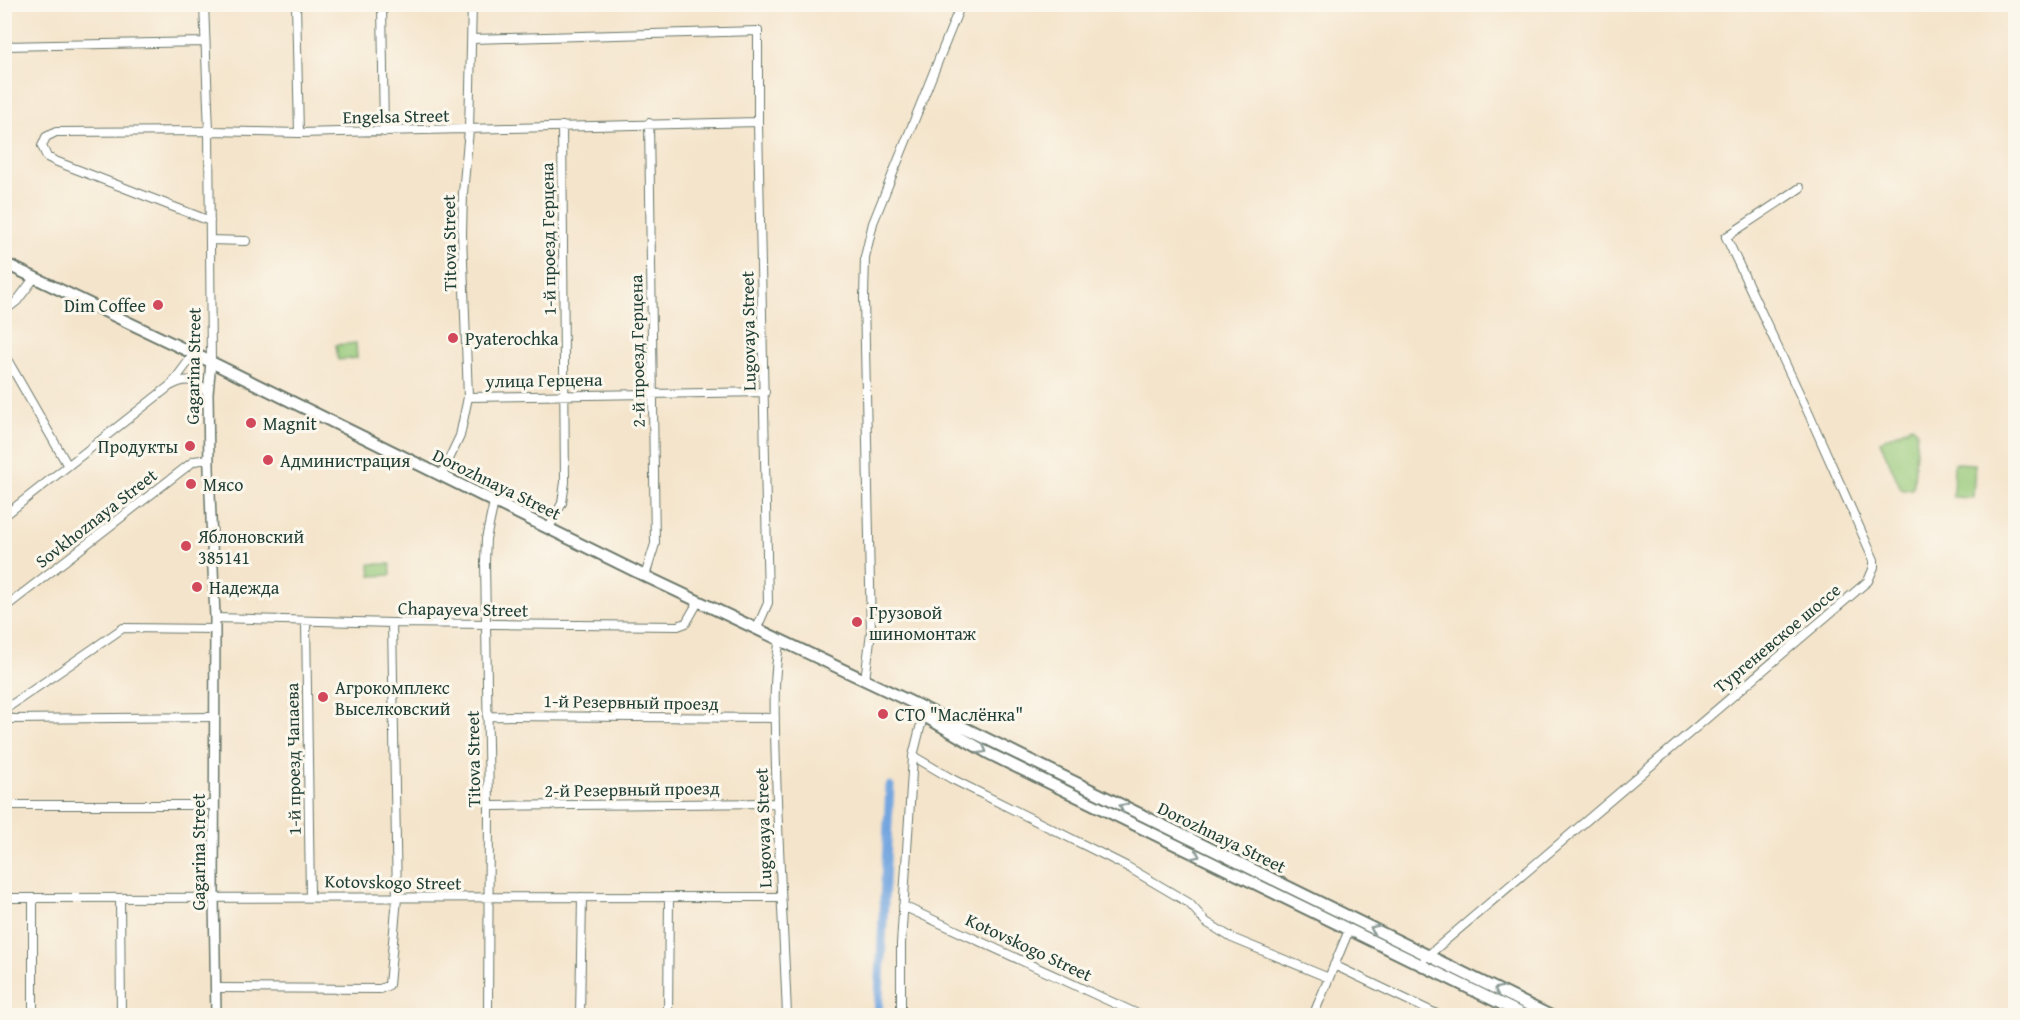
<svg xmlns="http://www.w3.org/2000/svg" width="2020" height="1020" font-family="'Gentium Book Plus',serif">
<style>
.green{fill:#97c979;stroke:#5b8356;stroke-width:1.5}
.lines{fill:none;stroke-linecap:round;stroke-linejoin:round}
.canal{stroke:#73a6df;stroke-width:9}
.minor-casing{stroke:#6a7769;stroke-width:10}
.tertiary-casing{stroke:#6a7769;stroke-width:12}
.secondary-casing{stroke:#6a7769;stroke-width:14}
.minor{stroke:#fff;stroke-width:8}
.tertiary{stroke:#fff;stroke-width:9}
.secondary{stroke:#fff;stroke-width:10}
.oneway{stroke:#8f9e9a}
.poi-dot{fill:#d1495b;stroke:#fbf7ec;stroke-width:2}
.labels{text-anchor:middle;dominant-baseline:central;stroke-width:6;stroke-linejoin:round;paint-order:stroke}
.street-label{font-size:18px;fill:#1f3d34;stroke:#fbf7ec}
.poi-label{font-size:18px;fill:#1f3d34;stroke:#fbf7ec;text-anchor:start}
</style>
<rect width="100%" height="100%" fill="#fbf7ec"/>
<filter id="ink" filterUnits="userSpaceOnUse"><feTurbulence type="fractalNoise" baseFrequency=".0167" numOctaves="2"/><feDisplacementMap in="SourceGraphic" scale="12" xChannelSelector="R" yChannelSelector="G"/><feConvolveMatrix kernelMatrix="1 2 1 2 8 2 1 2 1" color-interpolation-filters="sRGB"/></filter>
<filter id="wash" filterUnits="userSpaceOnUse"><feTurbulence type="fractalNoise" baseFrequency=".008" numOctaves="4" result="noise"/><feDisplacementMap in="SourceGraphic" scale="24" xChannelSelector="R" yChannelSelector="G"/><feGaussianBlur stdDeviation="1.35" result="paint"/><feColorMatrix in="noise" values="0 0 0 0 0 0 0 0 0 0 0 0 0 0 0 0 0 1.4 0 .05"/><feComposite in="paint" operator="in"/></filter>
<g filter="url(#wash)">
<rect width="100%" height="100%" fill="#f4e4cb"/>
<!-- green -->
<path class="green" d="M356,343L357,358L338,360L336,345Z
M1912,426L1917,430L1914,484L1912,489L1904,490L1901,489L1880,441Z
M1954,463L1975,464L1973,498L1953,497Z
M370,564H390L391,575L371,576Z"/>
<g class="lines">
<!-- canal -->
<path class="canal" d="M878,1016L890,786"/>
</g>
</g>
<g filter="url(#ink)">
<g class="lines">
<!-- minor casing -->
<g class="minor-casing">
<path id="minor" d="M204,4L209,131L211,362
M296,4L299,133
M382,4L384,132
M472,39L758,31V122L768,603L757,628
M4,46L205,42
M210,221L55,161L47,157L42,146L46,137L56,132L213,131L299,133L758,122
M210,240L246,241
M4,311L17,301L35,277
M4,354L68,466
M172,385C189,376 195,381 208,393
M468,397L765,392
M441,476L460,436L468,397L462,234L463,193L469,130L472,4
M4,516L171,385L194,354
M549,528L562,503L565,482L562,126
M645,576L655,544L649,123
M4,608L194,461L209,459
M215,618L392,623L678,626L686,623L698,602
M306,621L310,896
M780,639C772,681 775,725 776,768C778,850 784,933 787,1016
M865,680L871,632L864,298L865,257L873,223L961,4
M4,710L123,628L215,629
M4,712L11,719L214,717
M487,716L775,718
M913,756L952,779L1126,866L1189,903L1206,922L1232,938L1329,978
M4,805H214
M489,806L776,803
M4,898L781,897
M120,898L121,1016
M903,906L1142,1016
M1425,958L1868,581L1874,567V560L1808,412L1726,237L1800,188
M1334,965L1441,1016
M216,988L380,989L389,985L397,898L392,623
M33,1016V898
M488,1016L489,806L485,562L486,539L494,502
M580,1016L582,897
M668,1016L669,897
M901,1016V944L913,756L923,716
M1313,1016L1349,930"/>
</g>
<!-- tertiary casing -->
<g class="tertiary-casing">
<path id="tertiary" d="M211,362L208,393L209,468L215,618L214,897L216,1016"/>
</g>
<!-- secondary casing -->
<g class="secondary-casing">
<path id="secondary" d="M4,263L211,362L645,576L930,711L1551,1016
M917,712L988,753L1526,1016"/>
</g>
<!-- minor -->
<use href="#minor" class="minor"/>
<!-- tertiary -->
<use href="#tertiary" class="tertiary"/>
<!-- secondary -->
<use href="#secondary" class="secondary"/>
</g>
<!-- one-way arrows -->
<defs><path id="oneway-chevron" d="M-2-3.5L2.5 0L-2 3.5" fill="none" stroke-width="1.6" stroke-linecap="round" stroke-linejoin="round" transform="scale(1.5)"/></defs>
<g class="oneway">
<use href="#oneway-chevron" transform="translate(983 750) rotate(29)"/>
<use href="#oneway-chevron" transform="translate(1123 807) rotate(-154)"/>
<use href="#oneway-chevron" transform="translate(1196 855) rotate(26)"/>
<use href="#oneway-chevron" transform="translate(1374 929) rotate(-154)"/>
<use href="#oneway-chevron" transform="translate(1498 990) rotate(-154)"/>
</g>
</g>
<!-- markers -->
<g class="poi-dot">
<circle cx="158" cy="305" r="6"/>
<circle cx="453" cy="338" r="6"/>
<circle cx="251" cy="423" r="6"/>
<circle cx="190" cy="446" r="6"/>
<circle cx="268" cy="460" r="6"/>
<circle cx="191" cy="484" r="6"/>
<circle cx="186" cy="546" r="6"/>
<circle cx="197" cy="587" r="6"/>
<circle cx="857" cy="622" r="6"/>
<circle cx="323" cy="697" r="6"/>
<circle cx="883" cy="714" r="6"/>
</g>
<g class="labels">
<!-- street labels -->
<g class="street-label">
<text transform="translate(396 116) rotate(-1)">Engelsa Street</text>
<text transform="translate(548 239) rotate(-91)">1-й проезд Герцена</text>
<text transform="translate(449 243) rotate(-91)">Titova Street</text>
<text transform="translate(748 331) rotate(-91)">Lugovaya Street</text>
<text transform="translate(637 351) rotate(-91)">2-й проезд Герцена</text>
<text transform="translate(193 366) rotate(-89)">Gagarina Street</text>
<text transform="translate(544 380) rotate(-1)">улица Герцена</text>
<text transform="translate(497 484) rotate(26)">Dorozhnaya Street</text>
<text transform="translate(96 518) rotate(-38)">Sovkhoznaya Street</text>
<text transform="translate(463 609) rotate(1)">Chapayeva Street</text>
<text transform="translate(1777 638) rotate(-40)">Тургеневское шоссе</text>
<text transform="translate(631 702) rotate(1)">1-й Резервный проезд</text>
<text transform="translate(293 759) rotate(-91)">1-й проезд Чапаева</text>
<text transform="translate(473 759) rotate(-91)">Titova Street</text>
<text transform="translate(632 789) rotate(-1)">2-й Резервный проезд</text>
<text transform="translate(763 828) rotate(-92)">Lugovaya Street</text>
<text transform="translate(1222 837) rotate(26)">Dorozhnaya Street</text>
<text transform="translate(198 852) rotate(-90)">Gagarina Street</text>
<text transform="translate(393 882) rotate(1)">Kotovskogo Street</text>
<text transform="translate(1029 947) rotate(25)">Kotovskogo Street</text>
</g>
<!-- poi labels -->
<g class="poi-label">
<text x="146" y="305" text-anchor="end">Dim Coffee</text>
<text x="465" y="338">Pyaterochka</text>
<text x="263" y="423">Magnit</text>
<text x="178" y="446" text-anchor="end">Продукты</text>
<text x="280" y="460">Администрация</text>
<text x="203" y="484">Мясо</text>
<text x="198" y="536">Яблоновский<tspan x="198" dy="21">385141</tspan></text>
<text x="209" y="587">Надежда</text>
<text x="869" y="612">Грузовой<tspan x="869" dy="21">шиномонтаж</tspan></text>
<text x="335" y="687">Агрокомплекс<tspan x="335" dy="21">Выселковский</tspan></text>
<text x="895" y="714">СТО "Маслёнка"</text>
</g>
</g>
<!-- margin -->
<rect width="2020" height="1020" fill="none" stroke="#fbf7ec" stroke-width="24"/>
</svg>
